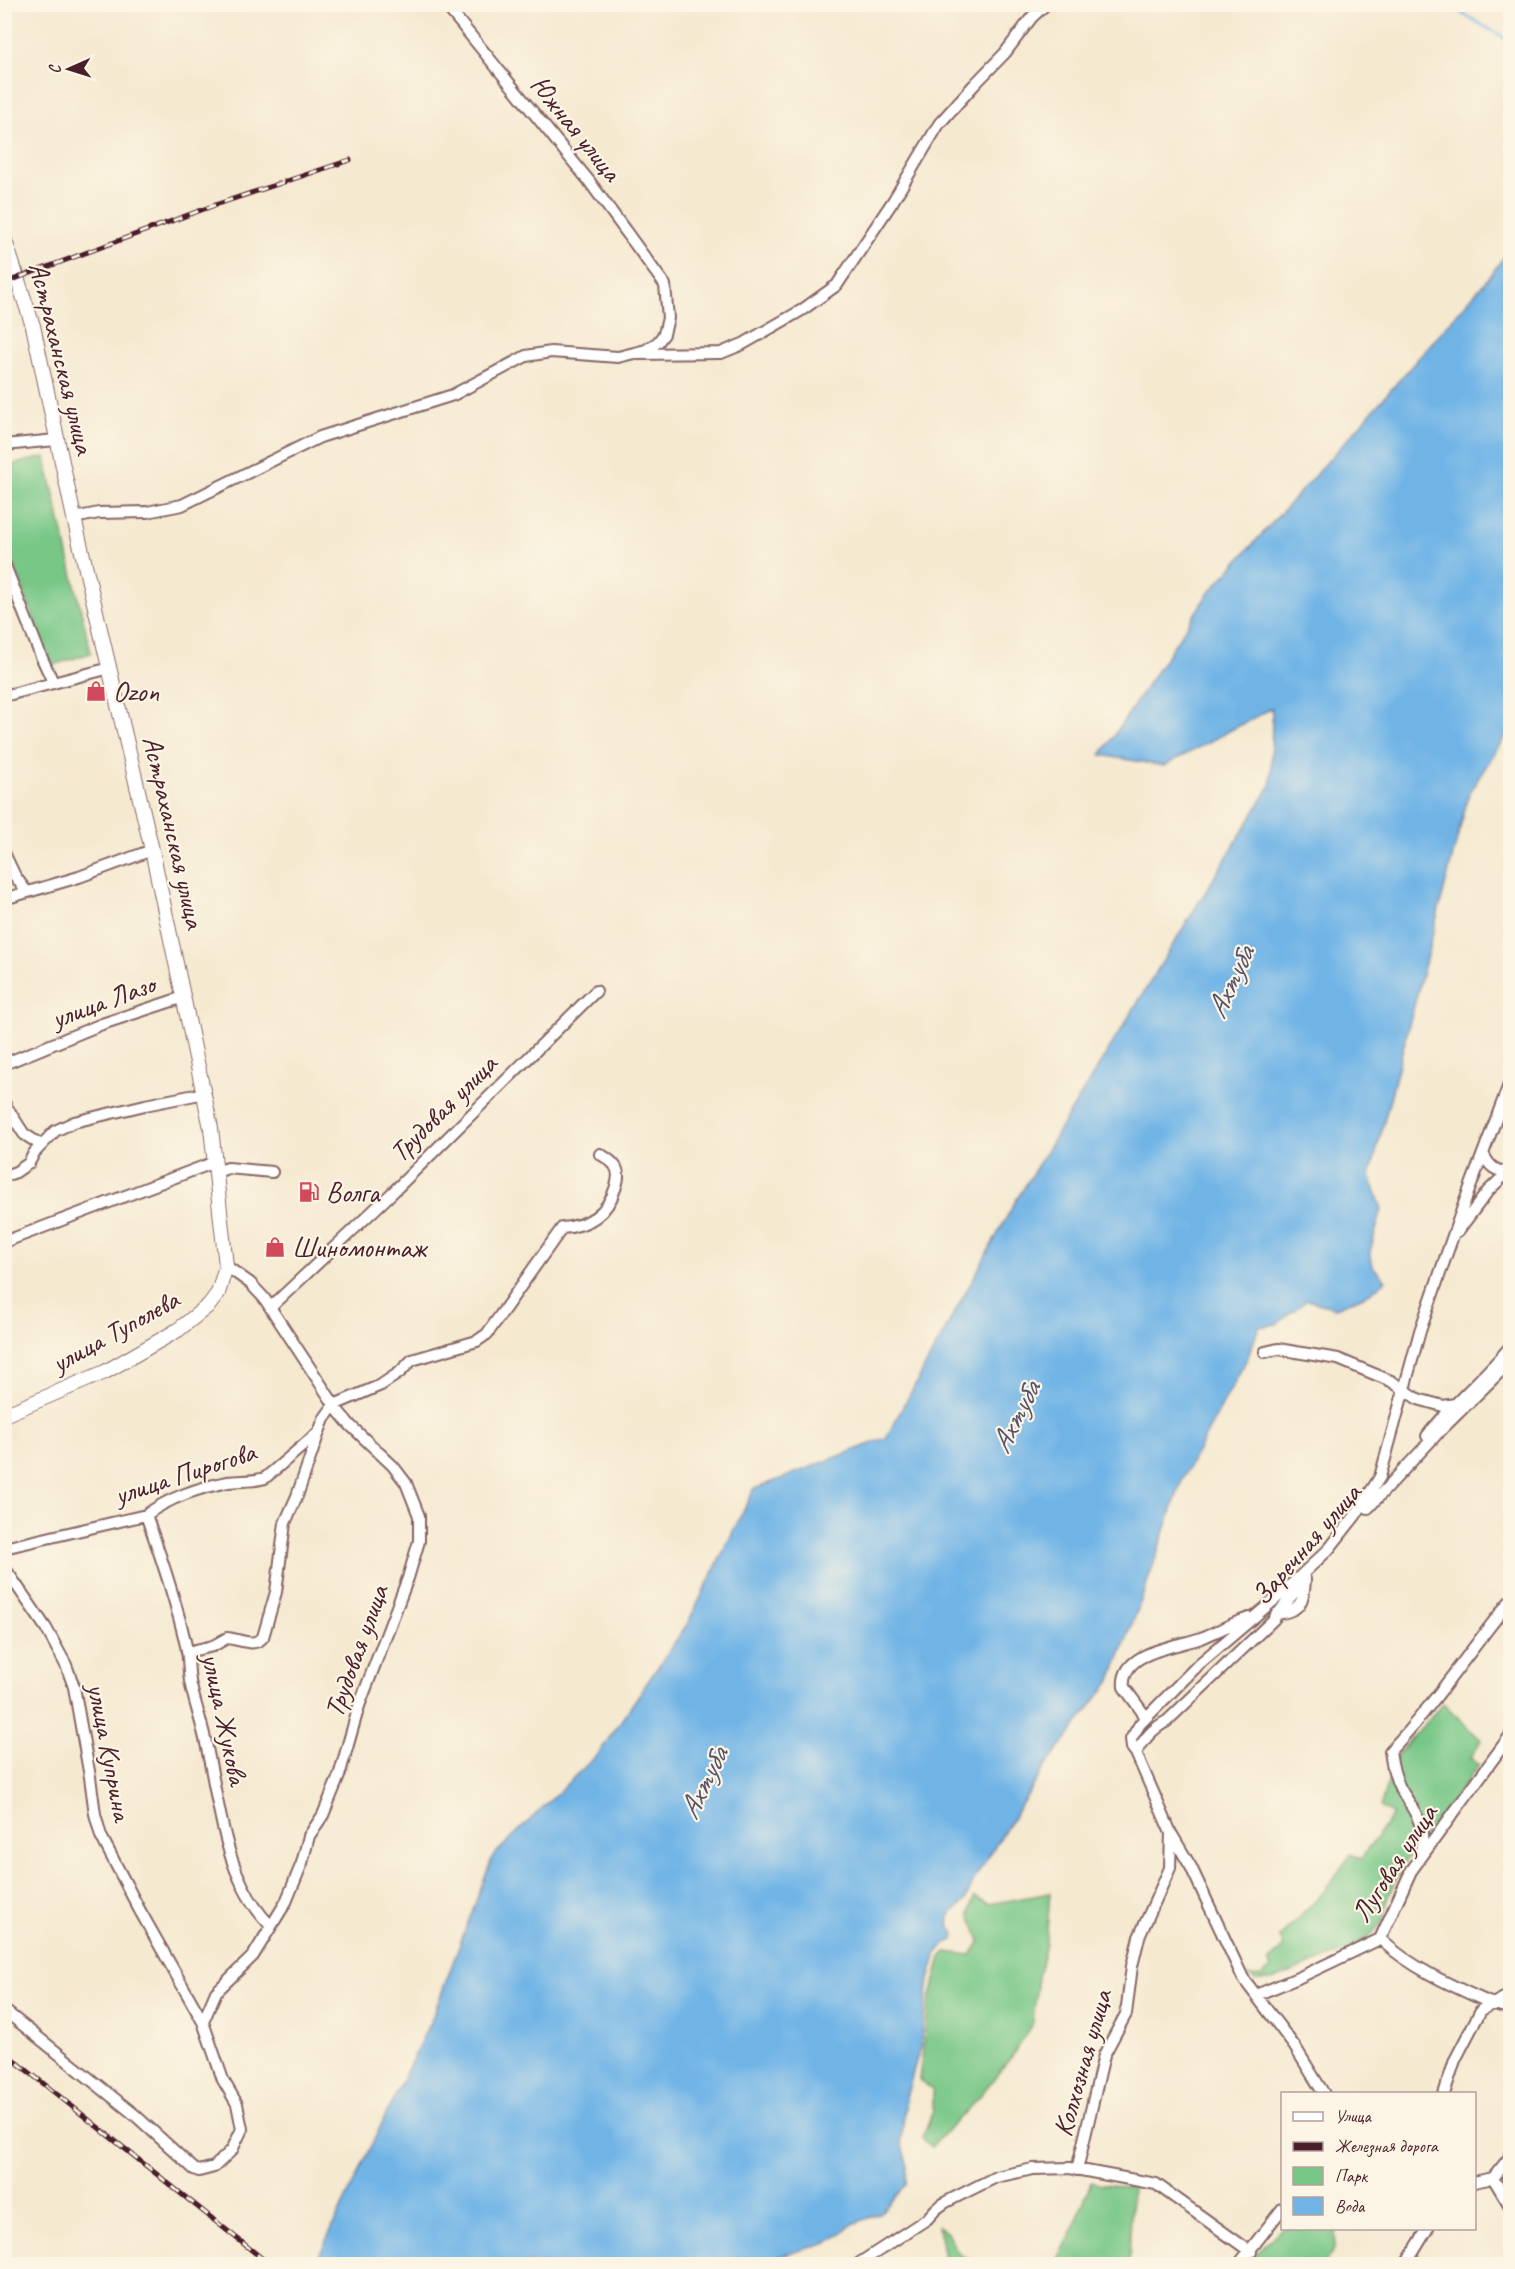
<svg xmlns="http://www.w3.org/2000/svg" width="1515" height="2269" font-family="Caveat,sans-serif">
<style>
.green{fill:#78c787;stroke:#617359;stroke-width:1.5}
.water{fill:#70b4e6;stroke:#5d6a88;stroke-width:1.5}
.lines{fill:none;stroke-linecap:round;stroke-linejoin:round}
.stream{stroke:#70b4e6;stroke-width:3}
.street-casing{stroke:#866665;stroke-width:14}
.secondary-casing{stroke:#866665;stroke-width:16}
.street{stroke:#fff;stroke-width:10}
.secondary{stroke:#fff;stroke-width:14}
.rail-casing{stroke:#4a1f2b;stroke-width:5}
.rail{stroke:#fcf5e5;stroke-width:3;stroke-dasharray:9;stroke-linecap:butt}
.labels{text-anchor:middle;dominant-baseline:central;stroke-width:4.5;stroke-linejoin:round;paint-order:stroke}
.street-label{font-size:28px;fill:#4a1f2b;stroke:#fcf5e5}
.poi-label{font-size:28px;fill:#4a1f2b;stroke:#fcf5e5;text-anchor:start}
.water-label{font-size:30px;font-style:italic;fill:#57536c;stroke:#fcf5e5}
</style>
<rect width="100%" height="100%" fill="#fcf5e5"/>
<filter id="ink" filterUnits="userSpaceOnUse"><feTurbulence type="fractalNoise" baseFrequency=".0167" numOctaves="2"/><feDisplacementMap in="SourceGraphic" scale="12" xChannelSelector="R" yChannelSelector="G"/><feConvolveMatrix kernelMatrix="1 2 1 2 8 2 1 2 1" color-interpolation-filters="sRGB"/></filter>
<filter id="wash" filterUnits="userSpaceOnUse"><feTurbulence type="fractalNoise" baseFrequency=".008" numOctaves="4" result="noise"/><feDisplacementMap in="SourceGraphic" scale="24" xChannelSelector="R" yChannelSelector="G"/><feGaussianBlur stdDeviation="1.35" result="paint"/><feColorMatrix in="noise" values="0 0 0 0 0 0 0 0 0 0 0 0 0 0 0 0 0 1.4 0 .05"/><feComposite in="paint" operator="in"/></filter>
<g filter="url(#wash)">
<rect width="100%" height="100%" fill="#f5e9d0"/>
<!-- green -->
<path class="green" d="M45,457L91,653L50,666L5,539V466Z
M1443,1703L1481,1740L1471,1758L1479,1765L1403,1865L1387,1899L1383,1921L1373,1933L1350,1949L1272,1980H1255L1249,1976H1261L1271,1969L1268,1961L1284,1947L1280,1937L1324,1892L1351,1854L1361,1859L1393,1814L1380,1807L1397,1755Z
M1050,1893L1046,1943L1038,1977L1033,2022L1016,2051L979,2097L931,2147L922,2138L933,2111V2090L919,2079L929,2003L941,1957L946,1952L971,1955L980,1941L970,1914L974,1897L989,1904Z
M1091,2182L1132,2188L1129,2264H1055L1071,2235Z
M938,2225L947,2233L959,2254L977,2264H945Z
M1282,2228L1336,2229L1334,2249L1324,2264H1313L1309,2261L1307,2264H1245Z"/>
<!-- water -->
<path class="water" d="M1510,248V729L1469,793L1370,1176L1382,1209L1370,1251L1373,1267L1386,1280L1370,1293L1336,1308L1307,1300L1277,1324L1259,1327L1248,1357L1182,1480L1142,1598L1111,1680L1045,1767L976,1876L965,1901L949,1916V1924L955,1934L953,1940L948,1942L937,1953L929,1980L920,2047L906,2098L901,2141L907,2164L906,2185L880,2213L853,2224L831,2241L755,2264H315L433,2016L493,1856L599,1753L688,1623L754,1489L886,1438L1014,1204L1271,785L1272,708L1164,766L1101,755L1208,594L1354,432L1491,275Z"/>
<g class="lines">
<!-- stream -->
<path class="stream" d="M1446,4L1510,41"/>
</g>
</g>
<g filter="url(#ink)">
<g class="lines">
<!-- street casing -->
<g class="street-casing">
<path id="street" d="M4,277L17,272
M638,354L721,353L743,344L802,310L837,285L893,201L939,124L974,85L1005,53L1032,17L1046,4
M4,445L56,440
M74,518L99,513L147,512L182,505L320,437L453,395L526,356L551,352L618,357L646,350L658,342L664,334L668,318L665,285L589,181L445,4
M4,563L40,654L53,682
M4,696L110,668
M4,853L15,876L26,891
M4,899L79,877L152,850
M4,1064L102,1024L184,997
M4,1103L24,1134L41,1145
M1483,1153C1489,1167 1496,1172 1510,1172
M216,1172L228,1168L272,1172
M4,1176L16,1172L29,1163L34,1153L55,1131L74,1122L145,1105L205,1093
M1458,1231L1488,1191L1510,1170
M4,1242L215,1162
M271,1307L390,1195L596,991
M1265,1352L1278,1349L1338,1359L1391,1381L1418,1399L1443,1406L1455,1404
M1427,1436C1452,1404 1484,1378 1510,1347
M1368,1508L1437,1434L1510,1362
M146,1515C162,1559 177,1604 187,1650C189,1662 188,1674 191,1686C196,1707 203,1727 207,1748C220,1808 225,1879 270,1925
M4,1548L146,1515C168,1498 201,1487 228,1482C241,1480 252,1482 265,1478L319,1432L324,1419L334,1405L381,1385L399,1373L412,1360L477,1341L487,1334L562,1228C588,1226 607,1214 615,1189C618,1181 620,1173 615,1166C612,1161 605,1157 600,1154
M4,1567L46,1628L66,1665L74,1687L90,1777L95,1814L101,1836L139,1909L203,2022L223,2080L237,2104L242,2129L232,2150L214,2167L199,2171L194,2169L135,2115L4,2010
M1276,1614C1301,1611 1304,1602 1305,1579
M187,1652L213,1646L227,1638C240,1639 254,1648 263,1637L276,1592L285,1523L297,1496L319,1432
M1146,1717L1124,1687C1120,1651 1177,1647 1201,1638C1217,1632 1232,1623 1249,1618
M1136,1753C1145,1738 1152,1729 1167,1721L1273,1620L1304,1580
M1420,1856C1427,1828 1418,1816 1403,1793C1395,1781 1392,1766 1390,1751C1434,1705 1469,1651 1510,1601
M1380,1939C1410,1967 1450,1985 1488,2002C1496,2005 1503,2006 1510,2009
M1256,1995L1298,1978L1380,1939L1411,1871L1510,1736
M203,2022L216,1992L253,1956L286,1902L302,1863L309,1836L323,1815L339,1776L359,1706L408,1578L419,1541V1516L406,1483L393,1466L350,1425L339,1412L264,1298L250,1283L226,1266
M1324,2094L1295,2047L1243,1978L1191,1867L1171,1833L1136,1753L1132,1748L1131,1739L1140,1724L1199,1664L1279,1596L1329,1549L1355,1516L1380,1477L1420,1331L1465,1201L1510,1082
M1444,2094L1455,2060L1481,2010L1510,1995
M1510,2157L1493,2178L1510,2206
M1077,2170L1104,2055L1126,2014L1132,1966L1139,1937L1170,1868L1171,1833
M1474,2182L1493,2178
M858,2264L927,2219L936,2209L946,2202L996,2177L1033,2169L1070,2168L1156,2184L1251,2252
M1239,2264L1282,2209
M1406,2264L1428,2228"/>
</g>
<!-- secondary casing -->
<g class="secondary-casing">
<path id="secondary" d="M4,238L33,326L74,518L152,850L211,1128L226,1266L218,1293L209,1305L178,1330L105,1372L4,1415"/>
</g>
<!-- street -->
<use href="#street" class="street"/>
<!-- secondary -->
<use href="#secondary" class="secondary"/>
<!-- rail casing -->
<g class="rail-casing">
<path id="rail" d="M4,283L215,205L350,160
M4,2052L269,2264"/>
</g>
<!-- rail -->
<use href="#rail" class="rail"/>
</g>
</g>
<!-- icons -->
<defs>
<g id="shop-bare" transform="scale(1.62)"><path d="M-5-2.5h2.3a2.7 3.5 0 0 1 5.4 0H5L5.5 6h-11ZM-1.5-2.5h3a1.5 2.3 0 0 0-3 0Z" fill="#d1495b" stroke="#fcf5e5" stroke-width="2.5" paint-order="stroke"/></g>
<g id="fuel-bare" transform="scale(1.62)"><path d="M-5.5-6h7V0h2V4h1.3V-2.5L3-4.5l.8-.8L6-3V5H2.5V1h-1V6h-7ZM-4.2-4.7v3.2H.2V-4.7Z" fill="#d1495b" stroke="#fcf5e5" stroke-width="2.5" paint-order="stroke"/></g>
</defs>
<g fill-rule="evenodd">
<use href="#shop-bare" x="96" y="691"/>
<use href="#fuel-bare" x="309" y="1192"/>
<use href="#shop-bare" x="275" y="1247"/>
</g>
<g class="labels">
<!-- street labels -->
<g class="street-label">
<text transform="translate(576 128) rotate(51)">Южная улица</text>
<text transform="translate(62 358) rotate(76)">Астраханская улица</text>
<text transform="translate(174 832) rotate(77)">Астраханская улица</text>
<text transform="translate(103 1001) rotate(-20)">улица Лазо</text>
<text transform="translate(443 1108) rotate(-45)">Трудовая улица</text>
<text transform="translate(115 1331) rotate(-29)">улица Туполева</text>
<text transform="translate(185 1473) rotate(-18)">улица Пирогова</text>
<text transform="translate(1306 1544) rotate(-49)">Заречная улица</text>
<text transform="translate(356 1651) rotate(-70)">Трудовая улица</text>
<text transform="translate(225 1719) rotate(78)">улица Жукова</text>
<text transform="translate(110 1752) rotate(79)">улица Куприна</text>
<text transform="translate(1394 1863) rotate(-57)">Луговая улица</text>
<text transform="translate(1082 2063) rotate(-74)">Колхозная улица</text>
</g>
<!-- poi labels -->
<g class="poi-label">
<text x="113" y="691">Ozon</text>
<text x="326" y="1192">Волга</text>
<text x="292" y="1247">Шиномонтаж</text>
</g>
<!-- water labels -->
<g class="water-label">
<text transform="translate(1230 982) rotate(-65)">Ахтуба</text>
<text transform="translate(1015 1417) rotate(-63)">Ахтуба</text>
<text transform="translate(703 1783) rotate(-64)">Ахтуба</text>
</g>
</g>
<!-- margin -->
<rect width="1515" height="2269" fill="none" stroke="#fcf5e5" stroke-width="24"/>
<!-- legend -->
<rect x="1281" y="2092" width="195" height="138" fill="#fcf5e5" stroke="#b59f9b" stroke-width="1.5"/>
<rect x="1293" y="2112" width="30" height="9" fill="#ffffff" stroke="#b59f9b" stroke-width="1.5"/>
<text x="1335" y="2122" font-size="18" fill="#4a1f2b">Улица</text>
<rect x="1293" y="2142" width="30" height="9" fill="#4a1f2b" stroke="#b59f9b" stroke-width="1.5"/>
<text x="1335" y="2152" font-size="18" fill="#4a1f2b">Железная дорога</text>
<rect x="1293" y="2167" width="30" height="18" fill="#78c787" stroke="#b59f9b" stroke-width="1.5"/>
<text x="1335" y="2182" font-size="18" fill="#4a1f2b">Парк</text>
<rect x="1293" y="2197" width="30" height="18" fill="#70b4e6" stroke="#b59f9b" stroke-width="1.5"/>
<text x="1335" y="2212" font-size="18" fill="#4a1f2b">Вода</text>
<!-- north arrow -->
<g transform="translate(69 69) rotate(267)" stroke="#fcf5e5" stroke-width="4.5" paint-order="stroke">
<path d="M0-4.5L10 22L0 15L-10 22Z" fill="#4a1f2b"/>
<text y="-9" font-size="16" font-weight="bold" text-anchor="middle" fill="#4a1f2b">С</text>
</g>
</svg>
